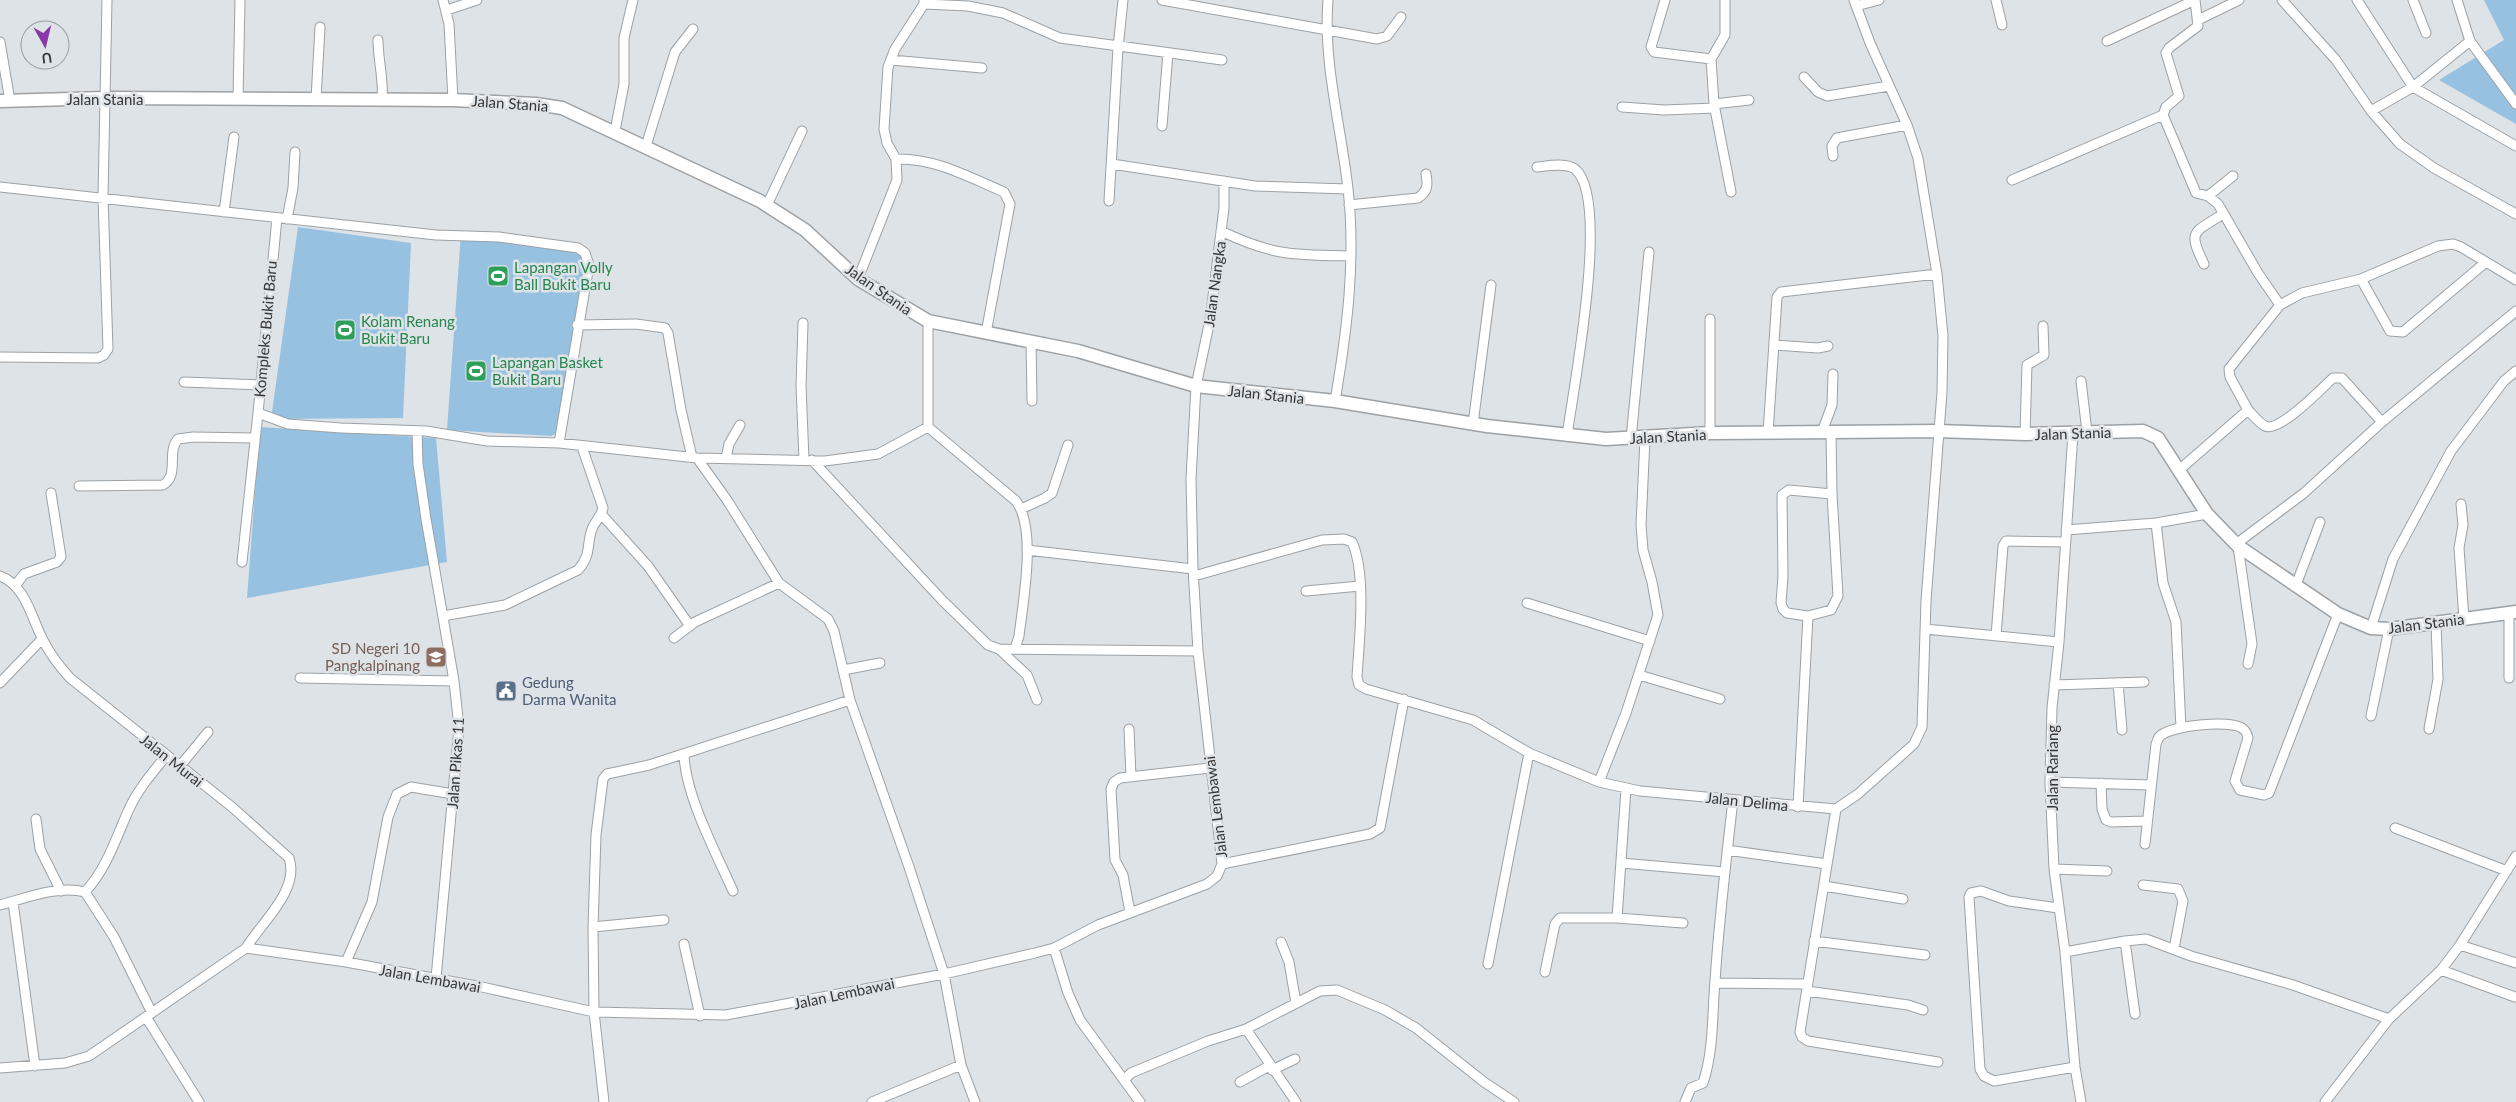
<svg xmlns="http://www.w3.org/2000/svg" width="2516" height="1102" font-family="Lato,sans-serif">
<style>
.green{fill:#97c1e0}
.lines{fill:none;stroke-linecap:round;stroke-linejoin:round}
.street-casing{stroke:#9ca1a5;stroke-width:11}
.secondary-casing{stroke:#9ca1a5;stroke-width:15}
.street{stroke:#fff;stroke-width:9}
.secondary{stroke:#fff;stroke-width:12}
.labels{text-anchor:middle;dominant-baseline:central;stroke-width:5;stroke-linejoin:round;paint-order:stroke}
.street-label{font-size:15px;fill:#353739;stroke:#dde3e7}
.leisure-label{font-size:15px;fill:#27864d;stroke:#dde3e7;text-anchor:start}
.education-label{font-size:15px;fill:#785e54;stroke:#dde3e7;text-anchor:end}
.service-label{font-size:15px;fill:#4e5e75;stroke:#dde3e7;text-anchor:start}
</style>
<rect width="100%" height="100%" fill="#dde3e7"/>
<!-- green -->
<path class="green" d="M2484,0H2516V124L2439,80L2504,40Z
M298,227L411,243L403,418L271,419Z
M461,233L586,250L575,331L557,433L551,436L447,430Z
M260,427L436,438L447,562L247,598Z"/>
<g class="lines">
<!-- street casing -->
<g class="street-casing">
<path id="street" d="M443,0L449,24L453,100
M1162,0L1377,39L1387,36L1401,17
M1328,0C1323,64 1341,126 1348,189C1356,260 1347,331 1335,401
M1665,0L1651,47L1654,52L1711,59L1725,35V0
M1996,0L2002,25
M2195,0L2198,26L2169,48L2166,53L2179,96L2166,107L2163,115L2196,193L2208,196L2218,204L2258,273L2280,305
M2282,0L2336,60L2371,111L2400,144L2434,168L2516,214
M2357,0L2413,87L2516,146
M2413,0L2426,33
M2457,0L2470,41L2516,104
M924,4L968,6L1003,13L1060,38L1222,60
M1856,6L1879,0
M447,10L477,0
M2198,20L2239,0
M378,40C378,60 384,80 382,100
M2107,41L2195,0
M0,42L10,101
M1711,59L1714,104L1731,192
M891,60L982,68
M1804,77L1818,92L1827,96L1889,86
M238,99L240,0
M316,99L320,27
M1714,104L1749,100
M1622,107L1664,110L1715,108
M2371,111L2413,87L2470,41
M1162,126L1168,53
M615,131L624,84V38L633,0
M646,146L675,52L693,29
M1833,156L1832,146L1837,138L1907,125
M896,159C935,158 969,177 1004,192L1010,204L986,333
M1112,164L1255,186L1348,189
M1537,167C1547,166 1566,162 1575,169C1611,199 1573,389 1567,436
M2012,180L2163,115
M0,187L436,235L499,237L578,248L585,253L589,265L559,443
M2208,196L2233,176
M1109,201L1118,48L1123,0
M767,205L802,131
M1349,205L1418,198C1428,191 1428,185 1426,174
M224,212L234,137
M277,218L258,413L288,424L341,428L426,431L487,441L559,443L697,458L825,461L878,454L928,427V321
M287,219L293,188L295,152
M1221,231C1273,256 1294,255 1350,256
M2204,264C2187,230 2194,233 2223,214
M858,279L897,180L896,159L887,143L884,129L888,67L895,49L924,4V0
M2361,279L2390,331L2403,332L2486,262
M803,323L801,386L804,460
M577,325L636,324L665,328L668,333L681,410L692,457
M1031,341L1032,401
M1774,345L1818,348L1828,346
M0,357L98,358L104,355L108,349L103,197L107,0
M2081,381L2087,432
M184,382L260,385
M2248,410C2252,414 2259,423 2265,426C2279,433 2322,388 2333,378H2342L2382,422
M1473,424L1491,285
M928,427L1016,501C1037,529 1023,602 1019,636L1015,649
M417,431L418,464L426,519L454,681L459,727L436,978
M1822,432L1832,405L1833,374
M1710,433V319
M1768,433L1777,297L1781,292L1937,274
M2073,433L2059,642L2052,708L2050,782L2054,869L2065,952L2075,1067L2081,1102
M2025,434L2027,365L2044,355L2043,326
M1645,438L1641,525L1643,550L1652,582L1658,615L1626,713L1599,782L1640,791L1836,809L1858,794L1914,744L1922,727L1926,601L1942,392L1943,336L1937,274L1918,158L1907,125L1870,43L1854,0
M1631,439L1649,252
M697,458L727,500L779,583L828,619L834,631L850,700L908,864L944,974L961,1065L975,1102
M726,458L729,444L740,425
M812,460L942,600L988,645L999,649L1198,651
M2178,471L2248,410L2230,377L2229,369L2280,305L2302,293L2361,279L2438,246L2453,244L2461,247L2516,280
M79,486L163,485C180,474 166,453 178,439L193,437L255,438
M2461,504L2463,525L2459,548L2464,619
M1021,509L1045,498L1052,493L1068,445
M602,515L648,566L690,626
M2156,523L2163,583L2176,622L2181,728
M2066,530L2156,523L2207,514
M2236,544L2304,493L2382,422L2516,311
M2238,546L2252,644L2248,664
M1027,550L1193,569
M242,562L258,413
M0,576C26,586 31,617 43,640C50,654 59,666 70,678L232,807L289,858C300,890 261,923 246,948
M1194,576L1322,540L1344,539L1352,542C1367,574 1359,642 1357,677L1359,685L1366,689L1473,720L1529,753L1599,782
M2296,585L2320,522
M15,586L24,574L57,562L61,557L51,493
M1306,591L1360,586
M1527,603L1650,641
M2509,613V678
M443,616L505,605L578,570C592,554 586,546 592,529C595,521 601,517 603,508L582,447
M1808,616L1787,613L1783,609L1781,603L1783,576L1782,495L1789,490L1832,494
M2371,628L2393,559L2451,451L2504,381L2516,371
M1925,629L2059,642
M1996,636L2003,546L2006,541L2066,542
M674,638L695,622L779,583
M999,649L1027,675L1037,700
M843,670L880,663
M1639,675L1720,699
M300,678L454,681
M0,683L42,639
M2118,683L2122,730
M2054,685L2144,682
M2371,716L2389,629
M1129,729L1131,777
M2429,729L2438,679L2436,622
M684,754C685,795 716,853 733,891
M180,766L208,732
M2050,782L2151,785
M2101,783L2102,809L2106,820L2111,822L2147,821
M1798,807L1808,616L1831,610L1838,596L1832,494L1831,432
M1836,809L1800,1032L1802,1037L1808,1041L1938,1062
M36,819L40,849L61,891
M2395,828L2507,871
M2145,844L2156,744C2157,742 2158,739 2159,737C2170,725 2229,720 2242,728C2246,731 2247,733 2248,738L2235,781L2240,790L2264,795L2269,793L2338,614
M1727,850L1827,864
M1621,863L1725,872
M1222,864L1370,834L1380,828L1404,699
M2054,869L2107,871
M2143,885L2178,889L2183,901L2174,949
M1824,886L1903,899
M85,892C108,867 116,837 130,807C139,788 153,772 166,756
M13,902L35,1066
M0,905C26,898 58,885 85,892L114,937L152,1013
M2058,908L2009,901L1981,891L1971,893L1969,897L1980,1069L1984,1076L1994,1081L2075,1067
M1130,912L1123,875L1115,860L1111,789L1114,782L1120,778L1210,768
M1617,918L1683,923
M593,927L664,920
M1814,941L1925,955
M2125,941L2135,1014
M1281,942L1289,962L1296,1003
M684,944L700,1016
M2460,945L2516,963
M1054,948L1068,993L1080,1020L1140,1102
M2065,952L2125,941L2146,939L2191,956L2293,985L2389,1019
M346,962L372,902L388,817L397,794L411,787L453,794
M1488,964L1529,753
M2441,970L2515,997
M1545,972L1555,924L1560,918H1617L1626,789
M1715,983L1807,984
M1807,991L1908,1005L1923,1010
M146,1017L199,1102
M1246,1029L1296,1102
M0,1068L65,1063L89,1056L246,948L346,962L482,987L594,1012L726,1015L944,974L1035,953L1054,948L1098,925L1207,884L1217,876L1222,864L1198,651L1193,569L1191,479L1196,386L1210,320L1224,208V181
M1272,1070L1295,1059
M1125,1079L1131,1073L1208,1041L1246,1029L1320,991L1337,990L1385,1010L1416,1028L1484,1082L1514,1102
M1240,1082L1269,1066
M604,1102L594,1012L593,927L596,835L603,779L607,774L649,765L850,700
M872,1102L961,1065
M1685,1102L1691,1088L1703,1083C1714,1050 1712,1015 1715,981C1719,921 1726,860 1733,800
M2325,1102L2389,1019L2441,970L2460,945L2516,856"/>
</g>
<!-- secondary casing -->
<g class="secondary-casing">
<path id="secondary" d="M0,101L105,98L453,100L536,104L562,108L760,201L805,230L858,279L928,321L1078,351L1196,386L1335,401L1487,426L1606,439L1710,433L1938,431L2025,434L2143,431L2158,438L2207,514L2238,546L2338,614L2371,628L2389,629L2516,612"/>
</g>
<!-- street -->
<use href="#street" class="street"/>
<!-- secondary -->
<use href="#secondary" class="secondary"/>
</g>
<!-- icons -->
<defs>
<g id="stadium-square" transform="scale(1.125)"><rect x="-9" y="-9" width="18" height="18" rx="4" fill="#2e9e5b" stroke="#dde3e7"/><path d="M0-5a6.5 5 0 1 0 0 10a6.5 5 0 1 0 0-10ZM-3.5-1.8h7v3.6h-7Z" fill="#fff"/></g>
<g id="school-square" transform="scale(1.125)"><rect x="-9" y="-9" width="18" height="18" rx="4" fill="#8d6e63" stroke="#dde3e7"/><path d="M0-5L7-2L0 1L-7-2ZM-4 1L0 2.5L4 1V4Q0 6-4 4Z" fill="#fff"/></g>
<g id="civic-square" transform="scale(1.125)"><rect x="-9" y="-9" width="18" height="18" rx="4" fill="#5c6f8a" stroke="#dde3e7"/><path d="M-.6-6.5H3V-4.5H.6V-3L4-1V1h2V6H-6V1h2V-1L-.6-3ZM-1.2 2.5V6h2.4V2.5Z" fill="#fff"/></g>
</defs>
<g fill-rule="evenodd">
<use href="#stadium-square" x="498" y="276"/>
<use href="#stadium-square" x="345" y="330"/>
<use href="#stadium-square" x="476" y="371"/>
<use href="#school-square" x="436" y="657"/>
<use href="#civic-square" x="506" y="691"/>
</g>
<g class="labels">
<!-- street labels -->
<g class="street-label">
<text x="105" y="99">Jalan Stania</text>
<text transform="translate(510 103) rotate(4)">Jalan Stania</text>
<text transform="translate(1214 284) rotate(-82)">Jalan Nangka</text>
<text transform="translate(879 289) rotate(35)">Jalan Stania</text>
<text transform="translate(265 329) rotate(-85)">Kompleks Bukit Baru</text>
<text transform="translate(1266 394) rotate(6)">Jalan Stania</text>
<text transform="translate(2073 433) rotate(-2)">Jalan Stania</text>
<text transform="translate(1668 436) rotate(-3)">Jalan Stania</text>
<text transform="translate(2426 623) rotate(-7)">Jalan Stania</text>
<text transform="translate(172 760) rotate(38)">Jalan Murai</text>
<text transform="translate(455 763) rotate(-86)">Jalan Pikas 11</text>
<text transform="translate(2052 768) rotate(-90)">Jalan Rariang</text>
<text transform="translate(1747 801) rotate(6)">Jalan Delima</text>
<text transform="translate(1215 807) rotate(-97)">Jalan Lembawai</text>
<text transform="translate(430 978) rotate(10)">Jalan Lembawai</text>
<text transform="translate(844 993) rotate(-12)">Jalan Lembawai</text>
</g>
<!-- leisure labels -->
<g class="leisure-label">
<text x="514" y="267">Lapangan Volly<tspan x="514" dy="17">Ball Bukit Baru</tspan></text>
<text x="361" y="321">Kolam Renang<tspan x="361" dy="17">Bukit Baru</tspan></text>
<text x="492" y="362">Lapangan Basket<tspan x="492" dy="17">Bukit Baru</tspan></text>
</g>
<!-- education labels -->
<g class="education-label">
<text x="420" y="648">SD Negeri 10<tspan x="420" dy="17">Pangkalpinang</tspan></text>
</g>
<!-- service labels -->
<g class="service-label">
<text x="522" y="682">Gedung<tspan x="522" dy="17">Darma Wanita</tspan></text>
</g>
</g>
<!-- north arrow -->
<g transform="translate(45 45) rotate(172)"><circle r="24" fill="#dde3e7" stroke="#9a9ea1"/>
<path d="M0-4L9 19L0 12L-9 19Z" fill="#8737a7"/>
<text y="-8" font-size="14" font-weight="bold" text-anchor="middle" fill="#353739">U</text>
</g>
</svg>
